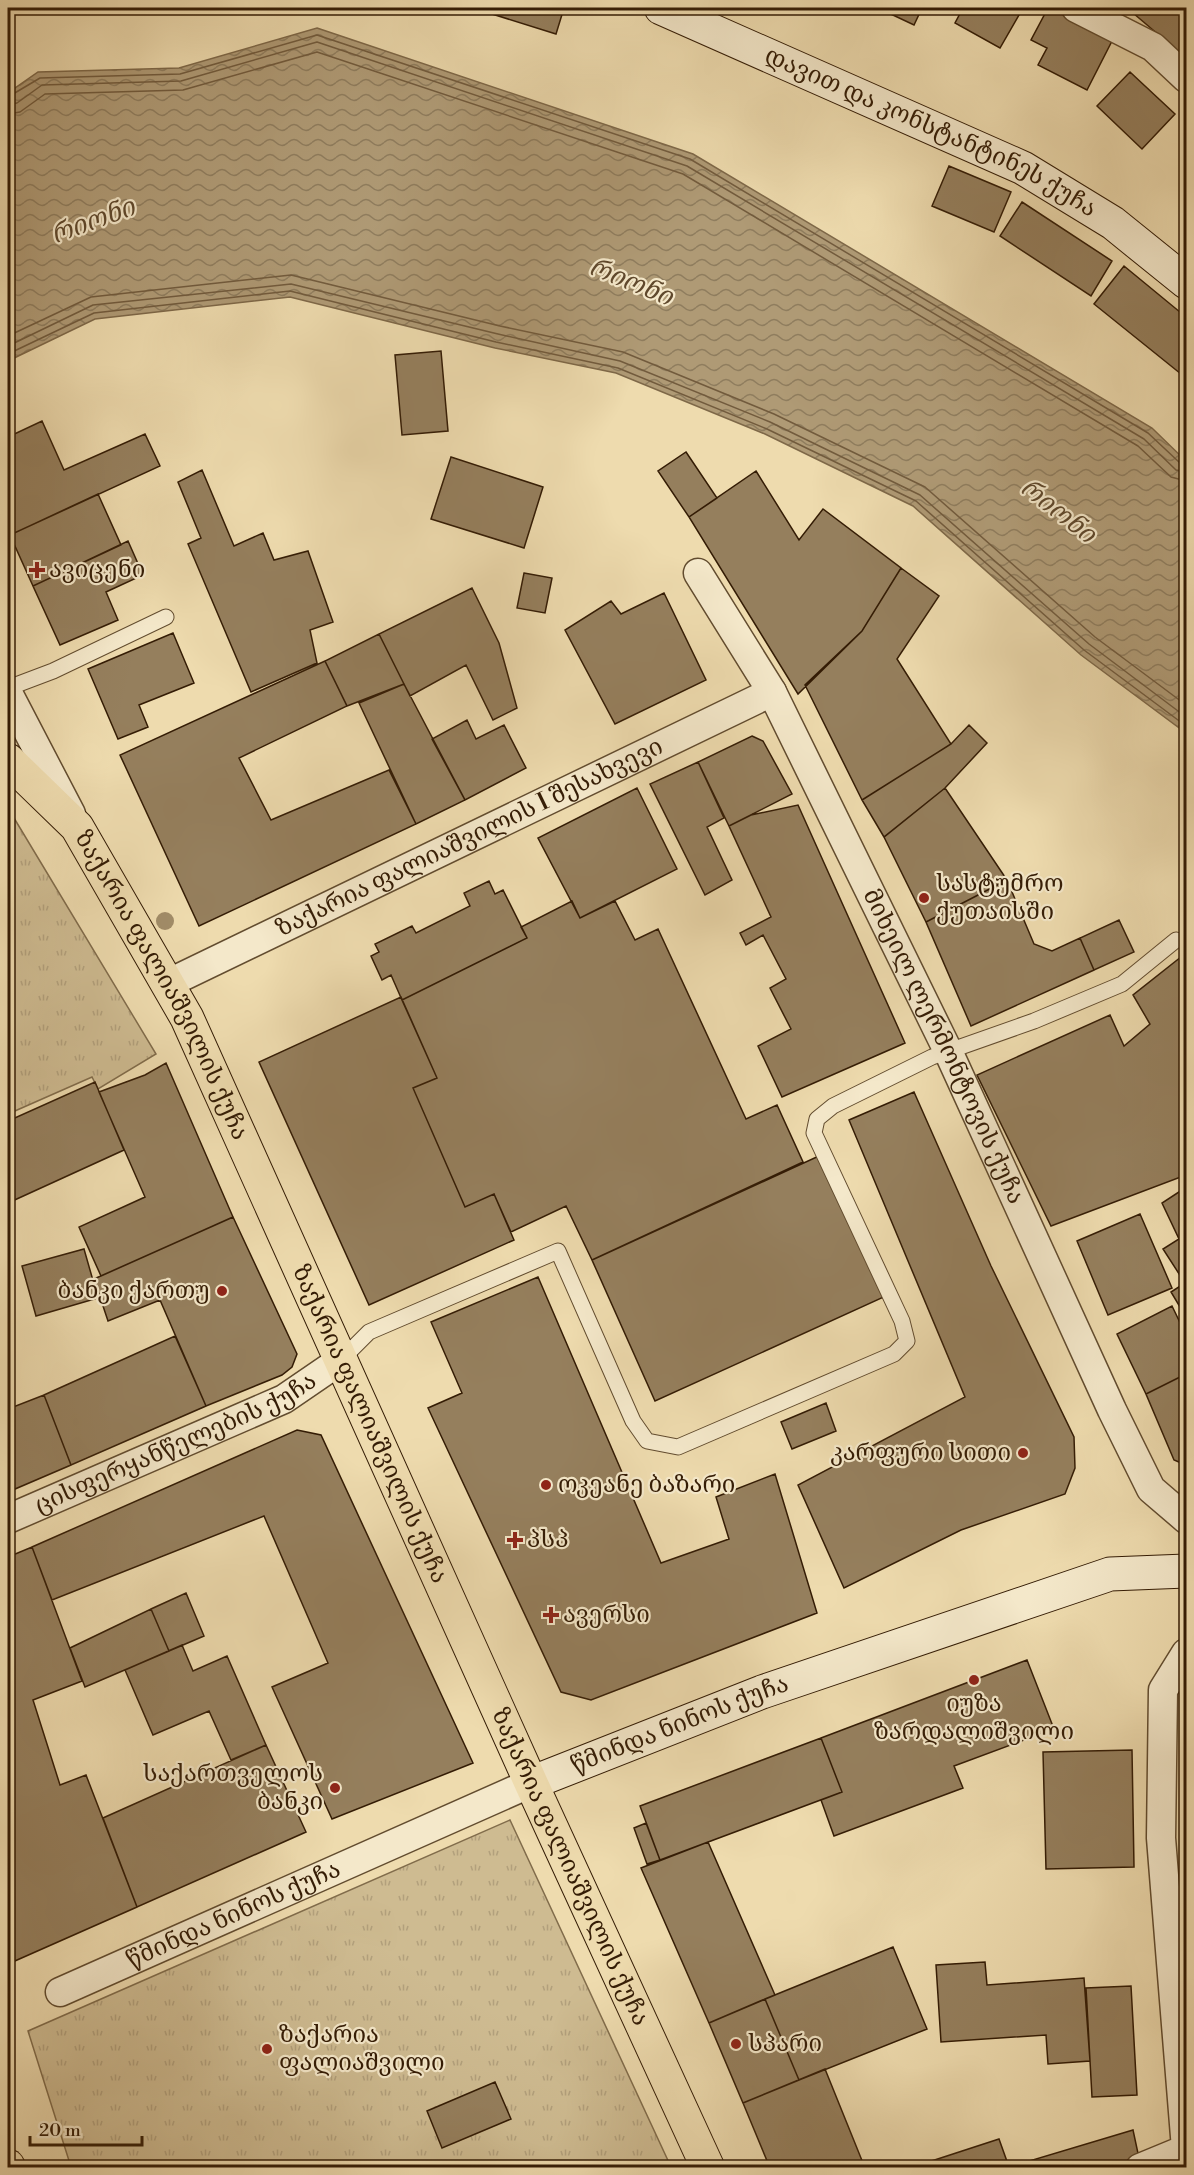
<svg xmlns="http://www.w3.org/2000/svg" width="1194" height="2175" font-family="'Libre Bodoni','Noto Serif Georgian',serif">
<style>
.park{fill:url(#park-tufts);stroke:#816c4b;stroke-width:1.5}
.water{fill:url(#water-waves);stroke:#7e6848;stroke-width:1.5}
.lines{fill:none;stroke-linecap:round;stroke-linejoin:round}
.shore{stroke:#725b3d;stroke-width:1.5}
.building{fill:#957f5d;stroke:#341c05;stroke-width:1.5}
.service-casing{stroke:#624c2f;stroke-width:17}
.minor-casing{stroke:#624c2f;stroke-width:31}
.secondary-casing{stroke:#341c05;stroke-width:35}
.primary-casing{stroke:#341c05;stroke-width:35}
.service{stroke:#f4e8ca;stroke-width:15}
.minor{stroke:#f4e8ca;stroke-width:28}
.secondary{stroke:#f4e8ca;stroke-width:33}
.primary{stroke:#eedbae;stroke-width:33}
.tree{fill:#a18c68}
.poi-dot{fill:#8f2418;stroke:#f4e8ca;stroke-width:2}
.labels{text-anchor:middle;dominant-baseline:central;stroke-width:4.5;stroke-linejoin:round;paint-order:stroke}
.street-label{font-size:24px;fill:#341c05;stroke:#f4e8ca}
.poi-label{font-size:24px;fill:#341c05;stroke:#f4e8ca;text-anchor:start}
.water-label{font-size:26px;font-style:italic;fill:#5f482c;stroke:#f4e8ca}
</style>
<defs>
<pattern id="park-tufts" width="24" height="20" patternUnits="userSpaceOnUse" patternTransform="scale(1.5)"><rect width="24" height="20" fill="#cebb91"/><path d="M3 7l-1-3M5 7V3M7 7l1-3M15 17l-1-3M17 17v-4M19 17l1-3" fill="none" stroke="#b2a07c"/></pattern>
<pattern id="water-waves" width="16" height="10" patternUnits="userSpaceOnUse" patternTransform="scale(1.5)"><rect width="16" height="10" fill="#af9a75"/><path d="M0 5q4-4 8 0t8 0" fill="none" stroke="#8f7d5e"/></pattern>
</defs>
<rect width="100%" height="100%" fill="#eedbae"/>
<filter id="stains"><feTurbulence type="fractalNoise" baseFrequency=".00333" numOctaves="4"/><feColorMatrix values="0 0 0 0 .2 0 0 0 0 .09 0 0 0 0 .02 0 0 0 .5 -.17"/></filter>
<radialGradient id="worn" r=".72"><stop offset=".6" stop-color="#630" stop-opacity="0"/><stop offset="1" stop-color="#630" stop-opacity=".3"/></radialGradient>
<!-- park -->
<path class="park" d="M8,808L156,1054L98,1089L92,1077L8,1114Z
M510,1820L671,2167H71L28,2031Z"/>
<!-- water -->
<path class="water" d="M317,28L693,154L1152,428L1186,461V733L1081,655L913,506L765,434L616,373L495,348L290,297L95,319L8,361V93L38,72L179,68Z"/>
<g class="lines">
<!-- shore -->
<path class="shore" d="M8,97L40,78L180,74L317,35L690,159L1148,433L1180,463L1186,465
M8,105L17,103L42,85L181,81L317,42L687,166L1144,439L1176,470L1186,472
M8,114L20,112L45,94L183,90L317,52L683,174L1138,446L1171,477L1186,481
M8,336L91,297L291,275L500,326L623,352L774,414L925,487L1095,637L1186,705
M8,346L93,305L291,284L498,334L620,361L770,422L920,495L1089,644L1186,717
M8,354L94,313L290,291L496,342L618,368L767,429L916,501L1084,650L1186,726"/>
</g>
<!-- building -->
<path class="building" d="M473,8H564L556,34Z
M878,8H922L914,25Z
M963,8H1023L1000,48L955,23Z
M1048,8H1053L1113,39L1087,90L1038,65L1047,48L1031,40Z
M1138,8H1186V58L1133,13Z
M1130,72L1175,114L1142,149L1097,106Z
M949,166L1011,192L994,232L932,206Z
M1022,202L1112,261L1091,296L1000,236Z
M1124,266L1186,317V378L1094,304Z
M441,351L448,431L402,435L395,355Z
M42,421L64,470L145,434L160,466L10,535L8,529V437Z
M686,452L717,498L689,517L658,471Z
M451,457L543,487L524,548L431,519Z
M202,470L234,546L263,533L274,560L308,551L333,622L310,630L317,663L251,692L188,544L201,538L178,482Z
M756,471L799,540L823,509L901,568L862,631L798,694L689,517Z
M98,494L121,545L33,586L10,535Z
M128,541L143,575L106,592L118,620L60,645L33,586Z
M901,568L939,596L897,659L951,744L862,800L805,685L862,631Z
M524,573L552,578L545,613L517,608Z
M472,588L499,643L517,708L493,720L466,665L410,696L379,634Z
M664,593L706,680L615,724L565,630L611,601L621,614Z
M173,633L194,683L139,705L148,727L118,739L88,669Z
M379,634L404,684L347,706L325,661Z
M325,661L347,706L239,758L271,820L389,770L416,824L199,926L120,755Z
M404,684L465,800L416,824L359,703Z
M467,720L476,739L504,725L526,768L465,800L432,739Z
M969,725L987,743L945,788L884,837L862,800L951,744Z
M752,736L763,741L792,794L729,826L698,762Z
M698,762L724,818L707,827L732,880L705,895L650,784Z
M637,788L677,869L580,918L538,838Z
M945,788L1007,880L926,922L884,837Z
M798,805L905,1043L782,1097L758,1046L791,1029L770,988L786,979L763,935L746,945L740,933L771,917L729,826L751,815Z
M1007,880L1034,944L1052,951L1080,938L1094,970L971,1026L926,922Z
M489,881L495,894L503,890L527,938L402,1000L391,975L382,980L371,956L379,952L375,944L412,926L416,933L470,906L464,893Z
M572,901L580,918L615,901L635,940L658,929L746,1119L777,1105L803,1162L592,1260L566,1206L511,1232L494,1194L465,1207L413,1088L437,1078L402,1000L527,938L521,927Z
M1119,920L1134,952L1094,970L1080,938Z
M1186,953V1175L1051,1226L977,1075L1110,1015L1124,1046L1150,1024L1133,995Z
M401,997L437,1078L413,1088L465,1207L494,1194L514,1240L369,1305L259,1062Z
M166,1063L233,1217L101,1276L79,1227L145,1197L99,1092L145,1075Z
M95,1082L124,1150L8,1203V1121Z
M914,1092L991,1266L1074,1437L1075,1468L1065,1494L961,1530L844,1588L798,1485L965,1397L849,1120Z
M821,1155L886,1296L655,1401L592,1260Z
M1185,1188L1186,1191V1317L1171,1292L1185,1283L1163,1249L1179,1239L1162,1203Z
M1140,1214L1172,1288L1108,1315L1077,1241Z
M233,1217L297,1354L292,1367L282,1375L206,1406L160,1300L108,1321L94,1279Z
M84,1249L98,1298L36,1316L22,1266Z
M538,1277L661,1563L729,1539L716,1497L775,1474L817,1613L591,1700L561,1692L428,1408L462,1393L431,1322Z
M1172,1306L1186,1335V1374L1146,1394L1117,1334Z
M175,1336L206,1406L71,1465L44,1395Z
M1186,1374V1465L1174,1460L1146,1394Z
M44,1395L71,1465L8,1492V1409Z
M826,1403L836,1431L792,1449L781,1422Z
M297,1430L321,1435L473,1763L332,1819L272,1687L328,1663L264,1516L52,1600L32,1547Z
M32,1547L82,1681L33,1700L60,1785L86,1775L137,1907L8,1964V1557Z
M186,1593L204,1636L169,1651L151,1609Z
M151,1609L169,1651L85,1687L70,1648Z
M182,1645L193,1671L227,1656L266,1745L231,1760L209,1711L153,1735L125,1670Z
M1027,1660L1054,1729L954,1766L963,1788L834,1836L821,1800L842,1792L821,1738Z
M821,1738L842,1792L660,1860L640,1806Z
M266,1745L306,1832L137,1907L103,1818Z
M1132,1750L1134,1867L1046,1869L1043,1752Z
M646,1823L660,1860L647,1864L634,1828Z
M708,1842L775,1995L709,2023L641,1868Z
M893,1947L927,2029L799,2080L765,1999Z
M985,1962L987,1985L1084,1978L1090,2061L1048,2064L1046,2035L941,2042L936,1965Z
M1131,1986L1137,2095L1092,2097L1086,1988Z
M765,1999L799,2080L743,2103L709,2023Z
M825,2069L865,2168H770L743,2103Z
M495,2082L511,2119L442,2148L427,2111Z
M1133,2130L1139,2158L1111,2168H910L999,2139L1009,2167Z"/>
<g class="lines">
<!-- service casing -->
<g class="service-casing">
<path id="service" d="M8,688L53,671L166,617
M341,1360L369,1332L558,1251L633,1421L647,1441L678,1447L894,1354L907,1341L902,1321L814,1133L817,1119L833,1106L932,1057L1034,1021L1122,984L1176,940"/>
</g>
<!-- minor casing -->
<g class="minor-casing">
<g id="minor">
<path d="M1076,8L1153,47L1186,78"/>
<path id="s1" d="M698,573L772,692L948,1051L1112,1410L1151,1489L1186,1519"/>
<path d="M8,693L71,814"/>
<path id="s2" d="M169,983L772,692"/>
<path id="s3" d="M8,1519L284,1399L341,1360"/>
<path id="s4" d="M60,1992L531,1783"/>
<path d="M1140,2168L1186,2149L1161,1838L1163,1690L1186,1653"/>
</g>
</g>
<!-- secondary casing -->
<g class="secondary-casing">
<g id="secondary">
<path id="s5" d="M661,8L1023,168L1113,223L1186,282"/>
<path id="s6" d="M531,1783L762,1692L1110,1574L1186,1571"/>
</g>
</g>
<!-- primary casing -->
<g class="primary-casing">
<g id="primary">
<path id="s7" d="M8,760L77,827L187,1018L531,1783L708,2168"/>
<path d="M8,2166V2168"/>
</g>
</g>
<!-- service -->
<use href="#service" class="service"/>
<!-- minor -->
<use href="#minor" class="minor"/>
<!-- secondary -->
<use href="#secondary" class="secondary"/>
<!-- primary -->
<use href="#primary" class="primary"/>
</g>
<!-- trees -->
<circle class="tree" cx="165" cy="921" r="9"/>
<!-- markers -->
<g class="poi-dot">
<path d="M34 561h6v6h6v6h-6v6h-6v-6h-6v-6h6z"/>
<circle cx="924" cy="898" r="6"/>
<circle cx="222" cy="1291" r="6"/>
<circle cx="1023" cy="1453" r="6"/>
<circle cx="546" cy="1485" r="6"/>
<path d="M512 1531h6v6h6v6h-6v6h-6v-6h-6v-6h6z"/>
<path d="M548 1606h6v6h6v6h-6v6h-6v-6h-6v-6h6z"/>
<circle cx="974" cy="1680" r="6"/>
<circle cx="335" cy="1788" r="6"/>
<circle cx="736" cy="2044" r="6"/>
<circle cx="267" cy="2049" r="6"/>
</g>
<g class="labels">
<!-- street labels -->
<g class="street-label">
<text stroke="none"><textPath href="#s5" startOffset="297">დავით და კონსტანტინეს ქუჩა</textPath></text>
<text stroke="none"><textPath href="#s2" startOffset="334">ზაქარია ფალიაშვილის I შესახვევი</textPath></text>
<text stroke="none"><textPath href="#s7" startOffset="276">ზაქარია ფალიაშვილის ქუჩა</textPath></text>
<text stroke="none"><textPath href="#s1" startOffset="534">მიხეილ ლერმონტოვის ქუჩა</textPath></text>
<text stroke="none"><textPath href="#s7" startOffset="762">ზაქარია ფალიაშვილის ქუჩა</textPath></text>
<text stroke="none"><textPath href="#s3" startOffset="184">ცისფერყანწელების ქუჩა</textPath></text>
<text stroke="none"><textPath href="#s6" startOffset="160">წმინდა ნინოს ქუჩა</textPath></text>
<text stroke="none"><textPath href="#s7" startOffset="1248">ზაქარია ფალიაშვილის ქუჩა</textPath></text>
<text stroke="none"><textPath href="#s4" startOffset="190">წმინდა ნინოს ქუჩა</textPath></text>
</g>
<!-- poi labels -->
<g class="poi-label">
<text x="49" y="570">ავიცენი</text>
<text x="936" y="884">სასტუმრო<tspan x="936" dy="28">ქუთაისში</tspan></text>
<text x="210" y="1291" text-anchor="end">ბანკი ქართუ</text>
<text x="1011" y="1453" text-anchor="end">კარფური სითი</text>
<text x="558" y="1485">ოკეანე ბაზარი</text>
<text x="527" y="1540">პსპ</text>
<text x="563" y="1615">ავერსი</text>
<text x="974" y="1704" text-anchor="middle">იუზა<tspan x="974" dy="28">ზარდალიშვილი</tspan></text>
<text x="323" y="1774" text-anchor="end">საქართველოს<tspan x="323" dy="28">ბანკი</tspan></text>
<text x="279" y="2035">ზაქარია<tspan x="279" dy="28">ფალიაშვილი</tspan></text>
<text x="748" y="2044">სპარი</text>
</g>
<!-- water labels -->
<g class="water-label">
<text transform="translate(93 221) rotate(-20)">რიონი</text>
<text transform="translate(631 282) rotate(22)">რიონი</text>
<text transform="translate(1058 511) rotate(38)">რიონი</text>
</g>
</g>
<!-- margin -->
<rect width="1194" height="2175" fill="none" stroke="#eedbae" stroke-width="30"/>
<rect x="9" y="9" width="1176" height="2157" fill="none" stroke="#341c05" stroke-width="3"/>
<rect x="15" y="15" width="1164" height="2145" fill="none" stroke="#341c05" stroke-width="1.5"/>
<!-- scale -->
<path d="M30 2136v9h112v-9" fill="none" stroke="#341c05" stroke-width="3"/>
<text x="39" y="2136" font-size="18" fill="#341c05" stroke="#f4e8ca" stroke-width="4.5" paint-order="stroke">20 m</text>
<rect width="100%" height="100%" filter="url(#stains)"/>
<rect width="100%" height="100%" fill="url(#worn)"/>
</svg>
